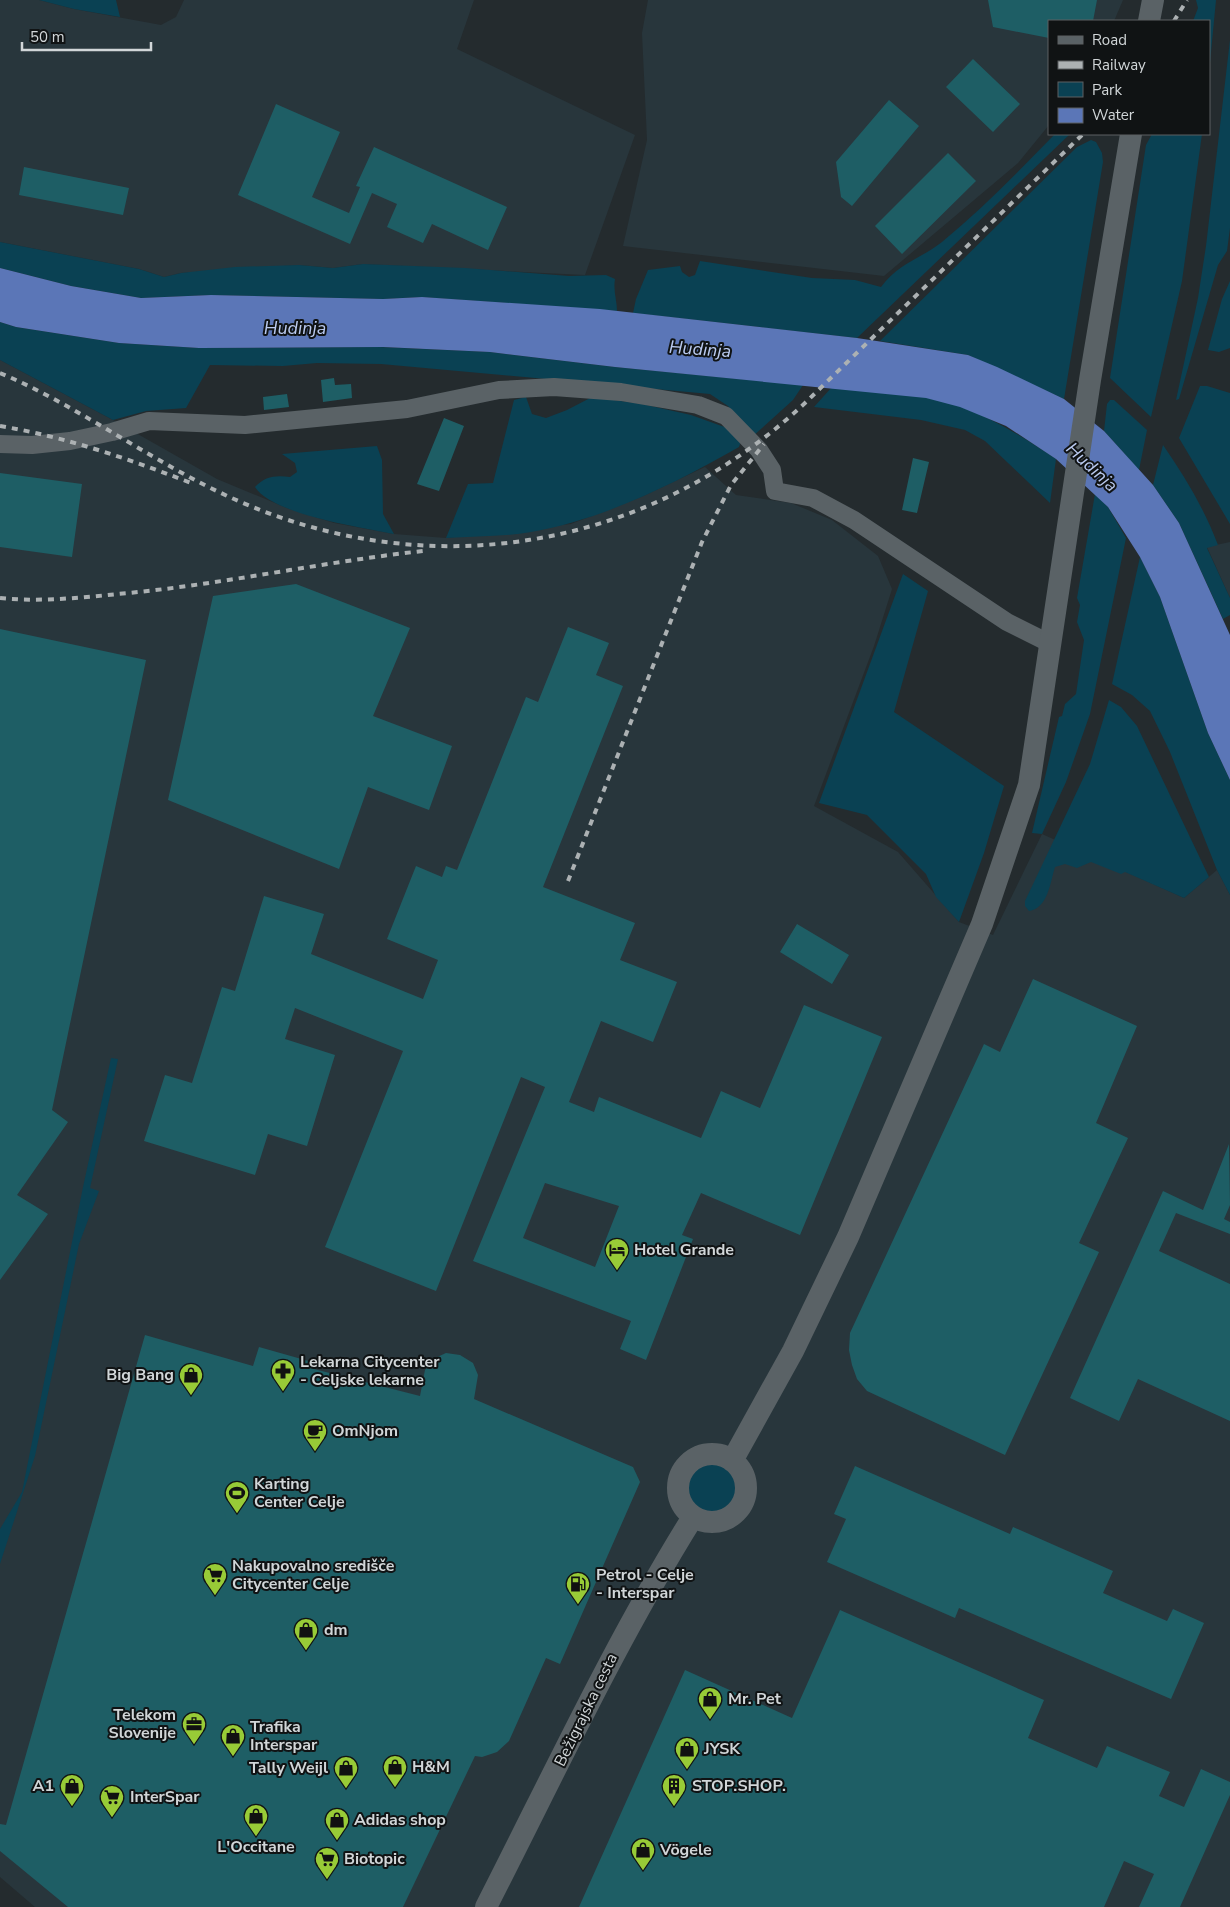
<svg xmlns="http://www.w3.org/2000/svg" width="1230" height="1907" font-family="'Nunito Sans',sans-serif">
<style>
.built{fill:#28363c}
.green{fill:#0a4153}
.water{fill:#5b76b7}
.building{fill:#1e5e65;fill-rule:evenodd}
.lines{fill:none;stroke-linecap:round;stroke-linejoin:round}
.minor{stroke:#5a6266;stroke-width:18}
.tertiary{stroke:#5a6266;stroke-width:22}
.rail{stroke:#acb1b3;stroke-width:4;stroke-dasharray:6 6;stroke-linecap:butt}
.labels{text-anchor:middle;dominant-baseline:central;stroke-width:4;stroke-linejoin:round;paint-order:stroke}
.poi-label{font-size:16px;font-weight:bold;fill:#d1d6d8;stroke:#101314;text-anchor:start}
.street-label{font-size:16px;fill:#d1d6d8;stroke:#101314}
.water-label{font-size:18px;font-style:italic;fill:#bacaef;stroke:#101314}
</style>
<rect width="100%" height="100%" fill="#242b2e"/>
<!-- built -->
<path class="built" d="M0,0H39L74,9L161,25L176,17L184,0H474L457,49L635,135L585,275L363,264L333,268L299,265L181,273L164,277L139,269L0,242Z
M648,0H1123L1114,21H1049V125L1018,163L884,276L623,246L647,140L642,33Z
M0,360L113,420L217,479L287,508L334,523L394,534L446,538L571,524L643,496L705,467L736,495L791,503L832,520L878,556L892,589L874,646L814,806L898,852L959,922L993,935L1042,834L1184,898L1217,870L1230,895V1907H35L0,1877Z
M1230,542V598L1207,547Z"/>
<!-- green -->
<path class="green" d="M39,0H116L120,17L74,9Z
M1196,0H1216L1209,73V21H1193L1198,8Z
M1230,40V228L1227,251L1218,265L1179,399L1176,400L1198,298L1206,246Z
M1055,134H1070L857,338L633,313L636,299L648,270L680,266L682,272L689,277L695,275L700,261L812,278L855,280L881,287C899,263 920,259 942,242C982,209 1019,171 1055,134Z
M1152,134H1202L1182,281L1151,417L1110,378L1146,145Z
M1091,140L1096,142L1102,153L1103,162L1064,399L968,355L880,341L1077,147Z
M0,242L139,269L164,277L181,273L235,267L299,265L333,268L363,264L465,268L569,276L606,275L615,279C613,291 617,300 617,311L421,297L383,299L210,295L141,298L71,286L0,268Z
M1230,281V348L1219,352L1208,350L1222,299Z
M0,322L16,327L119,343L199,348L380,347L490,352L615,367L803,385L793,400L752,437L728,406L710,394L381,364L317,363L283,366L210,365L186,408L146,411L113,420L0,360Z
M1200,386H1207L1230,393V524L1179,438Z
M832,387C875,392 921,392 962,407C996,420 1026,439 1056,459L1050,503L985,441L965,430L921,420L814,407Z
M526,397L532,414L546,418L567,410L592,397L642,404L691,415L730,429L741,441L739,447C676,483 602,520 531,532C503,537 474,536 446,538L468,484L493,483L514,400Z
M1110,400H1114L1147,430L1139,470L1104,431L1107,404Z
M1163,445C1185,477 1204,508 1218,545L1207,548L1230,598V615L1223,619L1179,523L1153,485Z
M377,446L382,460L383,514L394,534C363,528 271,514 255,487C265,476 276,475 290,477L297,472L295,463L282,454Z
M1095,494L1108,507L1126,538L1090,714L1066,782L1042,834L1032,833L1059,717L1062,716L1065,704L1076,694L1084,640L1077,622L1080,605L1077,598Z
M1140,557L1160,597L1208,733L1230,780V895L1217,870L1170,752L1150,711L1132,695L1112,684Z
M903,574L928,591L894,712L1004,786L984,853L959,922L936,897L926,874L867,815L819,803Z
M1109,700L1121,707L1137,726L1209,877L1184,898L1125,872L1121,874L1091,862L1077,868L1065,864L1055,867C1050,883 1048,908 1029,911L1025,906V901L1090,764Z
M111,1058L118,1059L90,1188L99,1191L79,1244L35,1456L0,1564V1529L22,1492L83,1187Z
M688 1488a24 24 0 1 1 48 0a24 24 0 1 1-48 0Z"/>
<!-- water -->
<path class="water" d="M0,268L71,286L141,298L211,295L383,299L422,297L600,309L857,338L968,355L997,367L1064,399L1104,431L1153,485L1179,523L1230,635V780L1208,733L1160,597L1140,557L1108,507L1056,459L1006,426L960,407L926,398L615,367L490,352L383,347L199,348L119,343L16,327L0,322Z"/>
<!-- building -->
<path class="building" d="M988,0H1097L1093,21H1049V38L993,27Z
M973,59L1020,104L993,132L946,87Z
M889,100L919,126L852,206L841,197L836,162Z
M276,104L340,132L312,197L349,213L360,187L356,186L374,147L507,207L488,250L432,224L423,243L387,227L397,204L372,193L350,244L238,195Z
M948,153L976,181L902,254L875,226Z
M24,167L129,188L123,215L19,195Z
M334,378L335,385L351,384L352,398L323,402L321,380Z
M287,394L289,407L264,410L263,397Z
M444,418L464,426L439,491L417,484Z
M913,458L929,462L917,513L902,510Z
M0,473L82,484L72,557L0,547Z
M296,584L410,628L373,716L452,746L429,810L368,787L339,869L168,800L213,596Z
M568,627L609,643L596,675L623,686L543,887L635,923L620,960L677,982L653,1042L601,1021L569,1102L594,1112L599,1097L701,1138L721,1091L760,1108L804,1005L882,1037L800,1235L701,1193L682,1235L693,1239L646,1360L620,1349L631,1321L473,1261L545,1087L521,1077L436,1291L325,1247L403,1051L295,1008L285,1039L335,1055L307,1146L268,1134L255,1175L144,1141L165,1075L192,1083L222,987L235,991L264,896L324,914L311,954L423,999L438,960L387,939L416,866L442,877L446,866L457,870L526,697L538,702ZM545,1183L619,1206L595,1267L523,1238Z
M0,629L146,660L52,1110L68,1122L17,1195L48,1214L0,1280Z
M797,924L849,955L832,984L780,952Z
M1033,979L1137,1026L1096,1123L1128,1138L1079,1243L1099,1252L1005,1455L867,1391L857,1379L852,1365L849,1350L850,1333L984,1044L1000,1052Z
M1229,1144L1230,1205L1224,1219L1230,1222V1234L1176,1213L1159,1251L1230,1284V1421L1138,1379L1119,1421L1070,1398L1163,1191L1203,1210Z
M145,1335L253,1366L259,1347L312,1362L310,1368L420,1396L425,1370L433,1359L446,1353L460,1355L473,1363L478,1375L474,1399L633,1467L640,1482L560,1664L546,1658L509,1741L497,1752L482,1757L475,1756L403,1907H68L0,1851V1824L6,1825Z
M855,1466L1010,1534L1013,1527L1113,1571L1103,1593L1167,1621L1173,1609L1204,1623L1171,1699L959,1608L955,1618L827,1562L846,1519L834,1514Z
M840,1610L1044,1700L1028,1738L1097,1768L1107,1746L1170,1772L1159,1796L1184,1807L1201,1769L1230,1782V1795L1180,1907H1139L1154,1874L1124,1861L1104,1907H579L685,1670L792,1718Z"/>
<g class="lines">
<!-- minor -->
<path class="minor" d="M0,444L32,445L70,441L112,432L149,421L245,425L407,409L499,390L554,387L621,392L698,405L726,416L759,450L772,470L775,491L813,498L854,520L1007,622L1051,644"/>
<!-- tertiary -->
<path class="tertiary" d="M1149,21L1153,0
M678 1488a34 34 0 1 1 68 0a34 34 0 1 1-68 0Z
M732,1461L793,1351L848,1237L982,924L1029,785L1090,380L1131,134
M486,1907C553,1776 615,1642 693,1517"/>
<!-- rail -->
<path class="rail" d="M1174,21L1187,0
M0,373C81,407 153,463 234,499C430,587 648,550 805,403L1083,134
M0,426C66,437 129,459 191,483
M0,598C39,602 79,598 118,594C220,585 321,562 423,551
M568,881L702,542L731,485L764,444"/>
</g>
<!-- icons -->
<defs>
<g id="hotel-pin" transform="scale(1.25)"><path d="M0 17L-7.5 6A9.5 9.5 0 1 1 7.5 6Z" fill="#98cb37" stroke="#101314"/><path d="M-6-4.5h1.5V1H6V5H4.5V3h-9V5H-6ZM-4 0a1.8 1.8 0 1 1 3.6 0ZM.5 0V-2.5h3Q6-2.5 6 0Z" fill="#111"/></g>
<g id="pharmacy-pin" transform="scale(1.25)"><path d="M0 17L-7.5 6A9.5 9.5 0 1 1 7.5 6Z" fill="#98cb37" stroke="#101314"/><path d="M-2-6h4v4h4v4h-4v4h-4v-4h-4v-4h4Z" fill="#111"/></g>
<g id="shop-pin" transform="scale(1.25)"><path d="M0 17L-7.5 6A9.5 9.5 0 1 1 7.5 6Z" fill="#98cb37" stroke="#101314"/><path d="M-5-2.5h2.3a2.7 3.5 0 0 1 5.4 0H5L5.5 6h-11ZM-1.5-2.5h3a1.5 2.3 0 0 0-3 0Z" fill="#111"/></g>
<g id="cafe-pin" transform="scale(1.25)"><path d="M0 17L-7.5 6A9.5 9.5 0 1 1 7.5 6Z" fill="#98cb37" stroke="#101314"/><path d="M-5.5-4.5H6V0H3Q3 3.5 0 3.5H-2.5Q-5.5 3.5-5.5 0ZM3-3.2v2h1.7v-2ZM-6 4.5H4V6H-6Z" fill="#111"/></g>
<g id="stadium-pin" transform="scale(1.25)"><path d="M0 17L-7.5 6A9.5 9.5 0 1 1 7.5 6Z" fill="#98cb37" stroke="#101314"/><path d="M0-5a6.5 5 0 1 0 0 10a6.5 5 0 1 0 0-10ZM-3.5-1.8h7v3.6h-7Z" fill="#111"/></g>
<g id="supermarket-pin" transform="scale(1.25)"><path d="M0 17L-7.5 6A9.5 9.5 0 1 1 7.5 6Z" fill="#98cb37" stroke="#101314"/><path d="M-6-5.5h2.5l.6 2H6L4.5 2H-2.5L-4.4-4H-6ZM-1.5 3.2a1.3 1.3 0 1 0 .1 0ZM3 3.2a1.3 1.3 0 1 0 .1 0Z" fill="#111"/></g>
<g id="fuel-pin" transform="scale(1.25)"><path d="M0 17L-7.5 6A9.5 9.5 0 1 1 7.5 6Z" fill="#98cb37" stroke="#101314"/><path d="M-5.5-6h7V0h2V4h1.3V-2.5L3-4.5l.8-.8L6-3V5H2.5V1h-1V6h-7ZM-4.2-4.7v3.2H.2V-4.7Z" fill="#111"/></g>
<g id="office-pin" transform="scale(1.25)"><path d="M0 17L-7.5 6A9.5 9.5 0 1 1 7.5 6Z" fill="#98cb37" stroke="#101314"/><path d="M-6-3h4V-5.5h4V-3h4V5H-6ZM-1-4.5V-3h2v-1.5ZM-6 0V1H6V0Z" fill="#111"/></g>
<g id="building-pin" transform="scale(1.25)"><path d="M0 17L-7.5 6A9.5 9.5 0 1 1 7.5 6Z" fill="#98cb37" stroke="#101314"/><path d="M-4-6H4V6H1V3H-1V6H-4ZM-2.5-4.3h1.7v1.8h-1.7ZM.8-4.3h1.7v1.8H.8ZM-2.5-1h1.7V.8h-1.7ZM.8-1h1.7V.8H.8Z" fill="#111"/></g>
</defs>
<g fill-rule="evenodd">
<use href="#hotel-pin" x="617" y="1250"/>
<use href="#pharmacy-pin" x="283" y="1371"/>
<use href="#shop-pin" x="191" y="1375"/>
<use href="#cafe-pin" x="315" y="1431"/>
<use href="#stadium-pin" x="237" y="1493"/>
<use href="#supermarket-pin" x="215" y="1575"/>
<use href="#fuel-pin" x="578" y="1584"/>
<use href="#shop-pin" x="306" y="1630"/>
<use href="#shop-pin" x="710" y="1699"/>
<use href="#office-pin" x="194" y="1724"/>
<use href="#shop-pin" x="233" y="1736"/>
<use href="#shop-pin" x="687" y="1749"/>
<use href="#shop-pin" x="395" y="1767"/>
<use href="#shop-pin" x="346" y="1768"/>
<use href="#shop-pin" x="72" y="1786"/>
<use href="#building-pin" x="674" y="1786"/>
<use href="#supermarket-pin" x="112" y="1797"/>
<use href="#shop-pin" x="256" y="1816"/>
<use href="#shop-pin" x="337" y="1820"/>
<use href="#shop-pin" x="643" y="1850"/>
<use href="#supermarket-pin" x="327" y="1859"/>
</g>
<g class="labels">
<!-- poi labels -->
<g class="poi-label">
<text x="634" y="1250">Hotel Grande</text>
<text x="300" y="1362">Lekarna Citycenter<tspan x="300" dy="18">- Celjske lekarne</tspan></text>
<text x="174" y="1375" text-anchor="end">Big Bang</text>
<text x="332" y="1431">OmNjom</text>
<text x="254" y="1484">Karting<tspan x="254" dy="18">Center Celje</tspan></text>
<text x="232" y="1566">Nakupovalno središče<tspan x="232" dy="18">Citycenter Celje</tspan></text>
<text x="596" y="1575">Petrol - Celje<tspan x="596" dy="18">- Interspar</tspan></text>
<text x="324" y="1630">dm</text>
<text x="728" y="1699">Mr. Pet</text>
<text x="176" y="1715" text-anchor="end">Telekom<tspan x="176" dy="18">Slovenije</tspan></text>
<text x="250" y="1727">Trafika<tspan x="250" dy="18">Interspar</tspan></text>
<text x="704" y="1749">JYSK</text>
<text x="412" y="1767">H&amp;M</text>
<text x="328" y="1768" text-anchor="end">Tally Weijl</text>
<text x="54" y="1786" text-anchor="end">A1</text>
<text x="692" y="1786">STOP.SHOP.</text>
<text x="130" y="1797">InterSpar</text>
<text x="354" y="1820">Adidas shop</text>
<text x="256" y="1847" text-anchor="middle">L'Occitane</text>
<text x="660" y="1850">Vögele</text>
<text x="344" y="1859">Biotopic</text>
</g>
<!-- street labels -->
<g class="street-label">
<text transform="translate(586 1710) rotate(-64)">Bežigrajska cesta</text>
</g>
<!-- water labels -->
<g class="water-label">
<text x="295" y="328">Hudinja</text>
<text transform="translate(700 349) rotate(4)">Hudinja</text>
<text transform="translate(1092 467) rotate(43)">Hudinja</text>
</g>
</g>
<!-- legend -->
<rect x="1048" y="20" width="162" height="115" fill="#101314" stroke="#5d6162"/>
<rect x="1058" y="36" width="25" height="8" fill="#5a6266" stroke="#5d6162"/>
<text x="1092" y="45" font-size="15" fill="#d1d6d8">Road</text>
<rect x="1058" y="61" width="25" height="8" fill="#acb1b3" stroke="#5d6162"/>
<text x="1092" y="70" font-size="15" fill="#d1d6d8">Railway</text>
<rect x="1058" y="82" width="25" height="15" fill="#0a4153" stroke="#5d6162"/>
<text x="1092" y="95" font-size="15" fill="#d1d6d8">Park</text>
<rect x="1058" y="108" width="25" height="15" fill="#5b76b7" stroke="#5d6162"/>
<text x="1092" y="120" font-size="15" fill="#d1d6d8">Water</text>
<!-- scale -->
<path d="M22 42v8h129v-8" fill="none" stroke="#d1d6d8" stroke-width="2.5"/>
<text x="30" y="42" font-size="15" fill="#d1d6d8" stroke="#101314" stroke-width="4" paint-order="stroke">50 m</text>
</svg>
